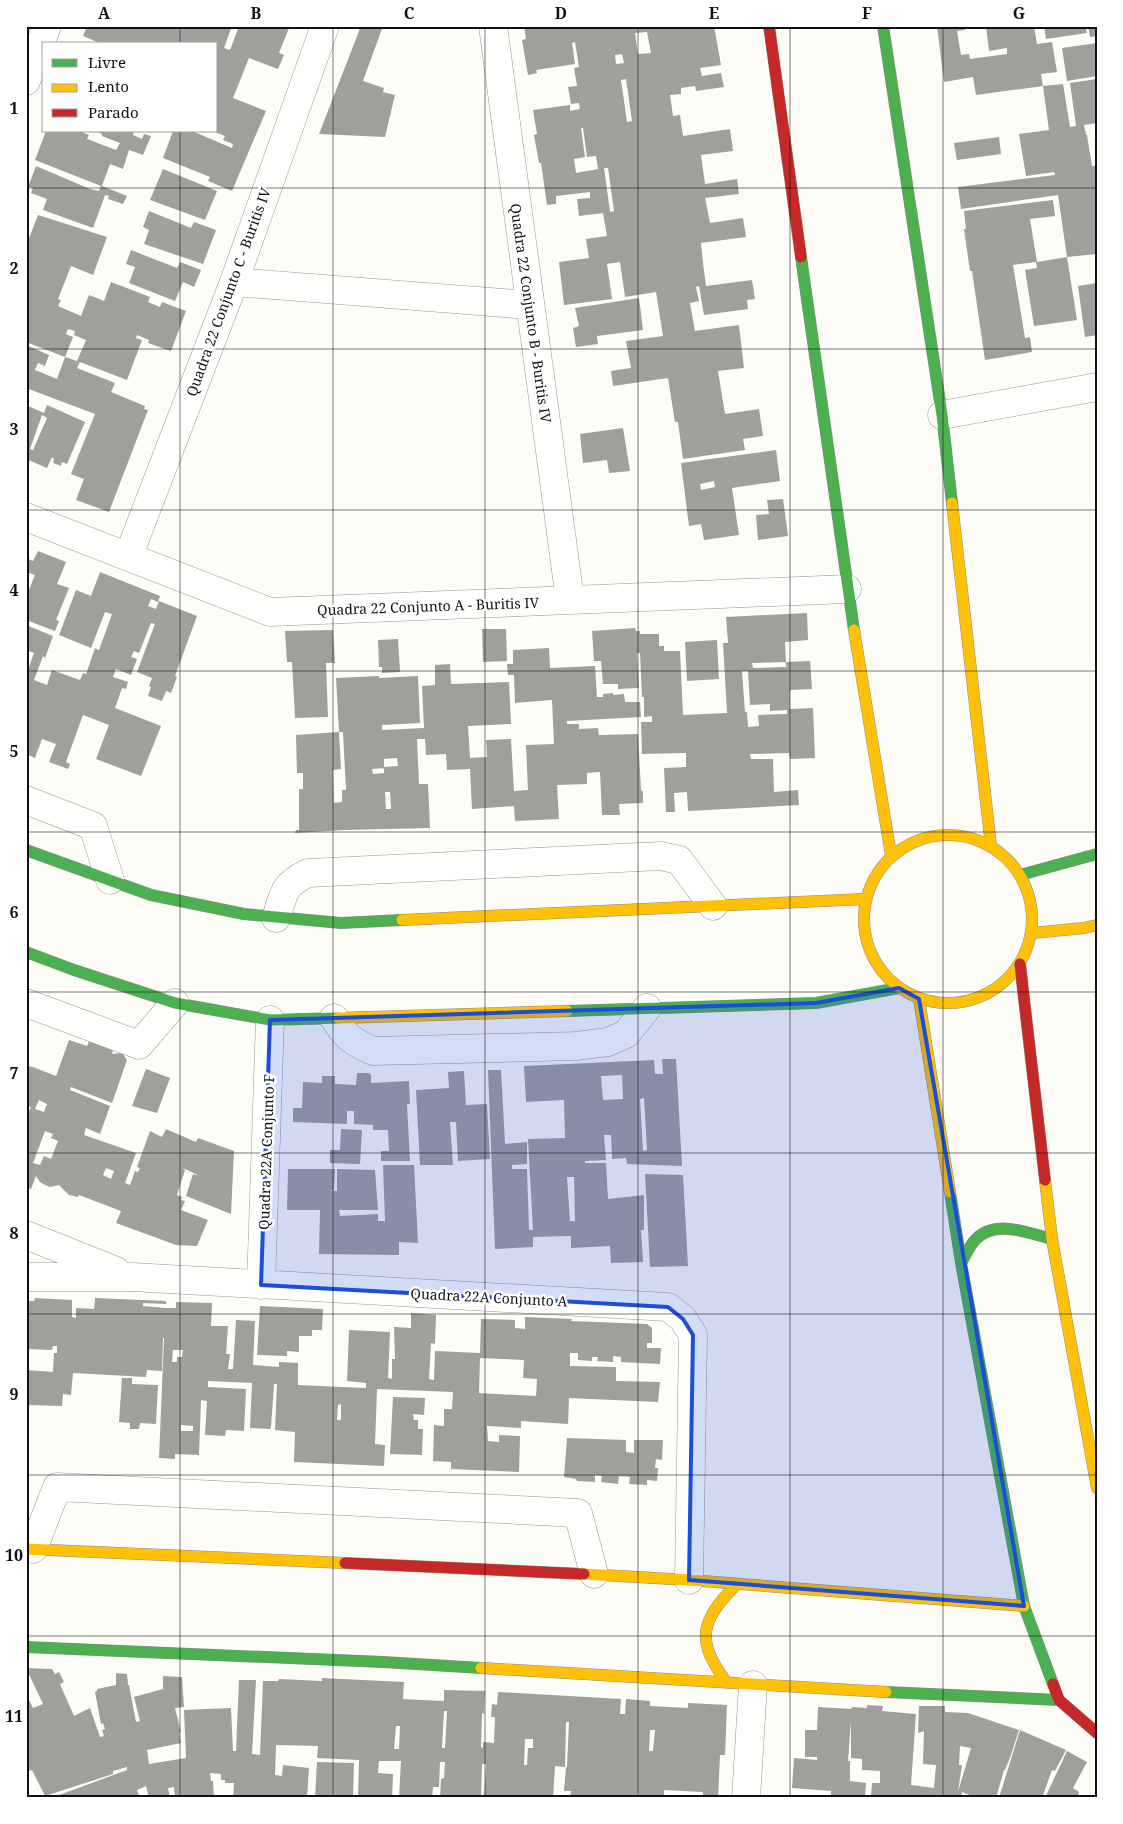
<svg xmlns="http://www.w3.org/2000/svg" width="1123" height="1824" font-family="'Noto Serif',serif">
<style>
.building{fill:#a19f9c;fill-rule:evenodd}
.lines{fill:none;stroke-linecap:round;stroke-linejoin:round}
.street-casing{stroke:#979795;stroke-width:29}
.fast-casing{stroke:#8e8d8b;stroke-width:12}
.slow-casing{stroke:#8e8d8b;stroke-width:12}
.jam-casing{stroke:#8e8d8b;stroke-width:12}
.street{stroke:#fffffe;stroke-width:28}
.fast{stroke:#4caf50;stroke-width:11}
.slow{stroke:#ffc107;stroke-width:11}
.jam{stroke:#c62828;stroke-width:11}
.marked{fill:#1d4ed8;fill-opacity:0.2;stroke:#1d4ed8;stroke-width:4;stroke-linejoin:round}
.grid{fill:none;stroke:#111;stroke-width:1;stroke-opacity:0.55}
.labels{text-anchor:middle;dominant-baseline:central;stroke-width:5;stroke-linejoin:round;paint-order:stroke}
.street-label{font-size:14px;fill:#111;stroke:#fff}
.neatline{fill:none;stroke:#111;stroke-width:2}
.grid-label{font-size:16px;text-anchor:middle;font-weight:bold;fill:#111}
</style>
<rect width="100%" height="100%" fill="#fdfcf7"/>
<!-- building -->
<path class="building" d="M87,26H156L163,29L164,26H232L224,48L230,50L239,26H295L294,29L289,28L279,53L284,55L278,69L249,58L233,98L266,111L232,191L208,181L210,177L163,158L173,131H192L232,148L233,144L223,140L225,136L212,131H216V44H102L83,36Z
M361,26H383L363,81L384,88L383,92L395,95L385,137L319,134Z
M524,26H714L721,65L700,68L702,76L721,73L724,87L696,91L695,86L681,88V94L670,95L673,116L680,115L683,136L730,129L733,151L701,155L705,184L737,179L739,194L705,198L710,223L743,218L746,237L701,243L703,263L706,286L752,280L755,299L747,300L748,309L704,315L699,286L696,287L699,301L690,303L695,331L739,325L744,368L718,371L725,414L759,409L763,436L743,439L745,450L683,459L678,422H675L668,378L613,386L611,371L631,368L626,341L663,336L656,292L625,297L620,262L607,264L612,299L564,305L559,262L589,258L586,239L607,236L603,213L579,216L577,199L590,198V192L556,196V204L547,205L541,163H539L534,135L537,134L533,110L570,105V111L580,109L579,103L571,104L568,87L577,86L574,68L579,67L575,42L572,43L575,64L536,70L537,73L528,75L522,40L526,39ZM647,32L651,53L638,54L635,33ZM622,54L624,63L616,64L615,55ZM626,79L632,121L627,122L621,80ZM581,128H583L587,157L596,156L598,169L576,173L574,159L585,157ZM604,168H608L614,211L610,212Z
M937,26H965V30L957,31L961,55L969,54L970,59L1007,54V48L989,51L986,26H1034L1037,44L1052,42L1057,72L1041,74L1043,86L976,95L973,77L944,82Z
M1044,26H1085L1087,33L1046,39Z
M1088,26H1097V36L1090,37Z
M1097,43V76L1067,81L1062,48Z
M1097,79V123L1084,125L1086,135H1087L1092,166H1096L1097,169V254L1067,257L1058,195L961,209L958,187L1055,175L1054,172L1026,176L1019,134L1049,130L1043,86L1063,84L1070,127L1076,126L1070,83Z
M46,131H79L89,135L87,139L116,150L120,143L102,136V134L95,131H134L133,135L142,139L144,134L151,136L143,155L129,150L123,169L110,164L102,186L127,196L123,204L108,199L109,196L105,195L93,228L43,210L47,199L31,193L33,188L28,187L36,166L90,189L99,191L101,186L35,160Z
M999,137L1001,154L957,160L954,143Z
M163,169L217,191L205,220L150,200Z
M1053,200L1055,216L1030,219L1037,262L1067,257L1077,320L1034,326L1025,270L1037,268L1036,262L1013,265L1025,338L1030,337L1032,352L985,360L972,271H970L964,229H966L964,211Z
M149,211L191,228L194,222L216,230L203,264L144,244L149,230L143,227Z
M38,215L107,237L93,275L71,266L58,299L61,300L58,306L81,316L89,295L104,301L111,282L150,297L148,302L160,307L162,302L186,311L171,351L148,343L149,340L137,335L136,338L142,340L127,380L80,362L77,368L115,383L111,392L145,406L144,409L148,410L109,512L76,500L84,479L71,474L95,414L26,388V345L49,355L45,366L38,363L35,370L57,379L65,357L77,361L86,340L74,335L75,331L68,329L66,334L73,337L65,357L26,342V246Z
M131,250L177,268L180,262L201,270L194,287L183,282L175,301L129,283L135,267L126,264Z
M1097,283V335L1085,337L1078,286Z
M639,298L643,330L597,336L598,344L576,347L573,328L579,326L575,308Z
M26,405L44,413L47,405L85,422L67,464L62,462L61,466L53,463L54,459L52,457L47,468L26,459ZM42,415L47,418L33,450L30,449Z
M623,428L630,471L609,473L607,460L583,463L580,434Z
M776,450L780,481L732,488L739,535L704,540L701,524L689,526L681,463ZM714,481L715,487L701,490L700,484Z
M783,499L788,536L758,540L756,515L769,514L767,500Z
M38,551L66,562L57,584L69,588L56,620L59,621L55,631L26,620V597L35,575L29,573L26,580V558L33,561Z
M100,572L160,596L158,602L151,599L148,606L156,609L159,601L197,616L175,676L177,677L171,693L166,691L162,701L148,696L151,687L149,686L152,678L137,672L155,624L151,623L139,653L134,651L131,657L137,659L131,675L116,669L113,677L128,682L126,689L122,688L115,708L161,726L141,776L96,759L109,725L83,715L66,762L70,764L68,769L49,762L56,744L42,739L35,758L26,754V666L29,667L34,653L26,650V625L53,636L45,658L43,656L34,680L47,685L52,670L80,680L83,673L86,674L95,648L99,650L112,614L105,612L91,648L59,635L76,590L91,596Z
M807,613L808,640L785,642L786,662L752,663L753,668L786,667V662L810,661L812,689L790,690V709L813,708L815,758L790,759L789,753L750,754L751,759H773L774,792L798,790L799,805L688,811L687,792L674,793L675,812H666L664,768L686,767V753L642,754L641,722H652V716L644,717V697H642L640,653H637L639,688L618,689V684H603L601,661H594L592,631L635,628L636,631H640V634H659V646H664V651H680L683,715L727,713L723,643H728L726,617ZM742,671H748L750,705L770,704V711L787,710V714L758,715L759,726L748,727L747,712H745Z
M482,629H506L507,661L483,662Z
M333,630L335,663H326L328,717L295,718L292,662H287L285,631Z
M398,639L400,672L382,673V667H379L378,640Z
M717,640L719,679L687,681L685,642Z
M549,648L550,668L595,666L597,697H603V694L613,693V695L624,694L625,702H640L641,717L567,721V724H579V729L598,728L599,735L638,734L641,790L643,792V803L619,804L620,815H602L600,772L587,773V784L557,785L559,819L515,821L514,806L472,809L470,769L447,770L446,754L426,755L425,739H417L419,784H428L430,828L344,830L295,833L296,830H299V789H303V773H297L296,735L339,732L341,769L333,770L334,803L342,802V790H346L343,732H339L336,678L379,676V678L418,676L420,723L382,725V730L424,728L422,686L435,685V665L450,664L451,684L509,682L511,724L468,726L470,758L487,757L486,740L511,739L514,791L528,790L526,745L554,744L552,700L515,703L514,675H508L507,664H513V650ZM397,758L398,766L384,767V773L373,774L372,769L384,768V759ZM385,792H390L391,809H386Z
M69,1040L87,1046L89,1041L113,1050L112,1054L122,1053L127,1060L112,1103L71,1087L70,1090L110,1106L100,1134L86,1128L84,1135L136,1153L125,1183L130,1185L135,1171L138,1172L140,1168L137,1167L150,1131L162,1137L166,1129L196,1142L198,1138L234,1151L231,1214L186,1196L193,1174L200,1176L183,1168L185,1170L177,1195L182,1197L181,1200L185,1201L181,1210L208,1220L197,1246L176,1245L116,1223L121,1211L79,1195L78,1197L69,1195L59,1185L50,1187L45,1185L40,1182L36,1176L31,1189L26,1187V1113L28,1114L31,1107L26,1106V1073L30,1066L56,1076ZM39,1100L47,1104L44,1112L35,1109ZM45,1131L53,1134L51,1138L58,1141L51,1159L44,1156L40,1165L33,1163ZM106,1168L114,1171L111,1179L103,1175Z
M662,1059H676L682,1166L627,1164L626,1158L612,1159L611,1135H604L606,1160L585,1161V1163H606L608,1199L644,1195V1230H641L643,1262L611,1263L610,1246L571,1248V1236L533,1237V1247L495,1249L488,1070H501L505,1144L527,1142V1164L512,1165V1169H527L529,1230H533L528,1139L565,1138L564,1100L526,1102L524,1066L654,1060L655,1074H663ZM622,1075L623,1099L603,1100L601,1076ZM644,1098L647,1150L643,1151L640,1099ZM567,1177H574L575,1221H570Z
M146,1069L170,1078L157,1113L132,1106Z
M464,1071L466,1105L487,1104L490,1159L458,1161L456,1122H450L453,1165H420L416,1090L449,1088L448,1072Z
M357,1073H369L371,1075V1083L409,1081L410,1104H407L410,1161H381V1151H389L388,1130H373V1125L354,1124V1111H347V1124L293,1122V1108H302L303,1082L322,1083V1076H335V1084L356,1085Z
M341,1129L362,1130L360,1164L330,1163V1150H340Z
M383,1165H414L418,1243L399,1242V1255L319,1254L320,1210H287L288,1169H335L334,1190H329L337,1191V1169L375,1170L378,1210H339L340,1216L378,1214V1221H385Z
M645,1174L683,1175L688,1266L650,1267Z
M35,1298L72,1300V1317L76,1318V1308L94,1309L95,1298L166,1301V1304L143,1303V1306L166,1308H176V1302L212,1303L211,1326H228L226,1354H230L228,1369H233L236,1320L255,1321L253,1365L279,1367V1362L298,1363V1385L342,1387L366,1388V1383L347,1381L349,1330L390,1332L388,1378L392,1379V1359H395L394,1327L411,1328V1313L436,1315L435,1344L431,1343L429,1379L434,1380L435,1351L480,1353L481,1319L515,1320V1328L525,1329V1317L572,1319L571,1321L647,1324L652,1328V1343H647V1348H661L660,1364L621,1362V1357L613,1356V1362L597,1361L598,1357H592V1361L578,1360V1353H570V1366L616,1367V1381L660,1382L658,1402L569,1398L568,1424L521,1421V1428L487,1426L488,1441L499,1442V1435L520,1436L519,1472L474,1470L451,1469V1462L433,1461L434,1425L444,1426V1409H452L453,1392L377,1389L375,1444L385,1445L384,1466L294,1462L295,1432L275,1430L277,1384H274L271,1427L270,1429L250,1428L252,1383L208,1381V1387L246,1389L244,1431L226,1430L225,1436L205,1435L207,1401L201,1400L199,1455L175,1454V1459L159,1458L164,1338H163L162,1371L147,1370L146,1377L73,1373L71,1395L63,1394L62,1406L26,1405V1370L53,1372L54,1353H57V1346H53L52,1350L28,1349V1352H26V1301H34ZM173,1350H183L182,1357H177V1362H172ZM480,1358L524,1360L523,1378L537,1379L536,1396L479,1393ZM341,1404V1420H337L338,1405ZM181,1425L193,1426V1431H181Z
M260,1306L323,1309L322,1330H312V1336H299V1352L287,1351V1356L257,1355Z
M122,1378H132V1384L158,1385L156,1424L140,1423L139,1429H130V1423L119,1422Z
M393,1397L425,1398L424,1415L413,1414L414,1420H418V1429H423L422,1455L390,1454Z
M567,1438L626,1440V1452L634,1453V1440H663L662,1460L656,1459L655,1468H658L657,1481L647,1480V1485L629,1484L630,1477L619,1476L618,1484L601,1482L602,1476L595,1475V1482L577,1481L576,1479L564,1477Z
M26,1668L52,1669L55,1674L59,1672L64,1682L60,1684L74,1716L90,1708L100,1737L104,1736L102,1730L105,1729L103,1723L101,1724L95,1692L97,1691V1689L116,1685V1673L127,1674L128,1685H129L136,1722L140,1721L134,1697L163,1689V1676L182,1677L184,1707L175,1708L181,1732L179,1733L181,1743L147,1750L149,1764L186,1758L184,1710L231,1708L233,1751H236L239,1680H256L252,1754L260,1755L263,1681H278L279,1679L322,1681V1678L404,1682L403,1699L444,1701V1690L485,1691L484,1714L482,1713L481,1747L483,1748V1742L494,1743L495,1717H491L492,1704L497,1705L498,1692L621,1699L620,1714H625L626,1699L650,1701V1706L688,1708V1703L727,1705L725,1755H720L718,1798H703V1792L664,1790V1795L679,1796V1798H570L571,1791H564L566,1767H567L569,1722H566L565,1767L555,1766L553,1798H484L486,1764H482L481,1798H440L441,1779L444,1778L445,1762H440L439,1787H433L432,1798H399L401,1761H379L378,1773L393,1774L392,1798H358L359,1760L317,1758L318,1746L276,1745L275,1775L282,1776L283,1765L309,1768L307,1798H233L234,1783H225V1780H221V1774L210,1773L211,1781H213L214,1798H175L174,1787L168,1788L170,1798H149L146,1786L137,1790L140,1798H51L127,1770V1767L113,1771V1774L45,1796L32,1770L29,1771L26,1767V1694L33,1708L43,1704ZM444,1711H447L445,1748H442ZM396,1726H400L399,1749H394ZM650,1730H655L653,1751H649ZM525,1739H533V1748H528L527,1765H524Z
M867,1705L883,1706L882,1711L916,1714L911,1785L934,1788L936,1765L923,1764L924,1731L918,1733L919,1706H945V1712L968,1713L1019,1730L1011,1755L1005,1770H1004L996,1798H977L962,1792L961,1798H871L872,1783H880V1771L862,1770V1759L851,1758V1721L848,1761H850V1781L866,1783L865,1798H831V1791L792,1788L794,1758L817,1760V1757H805V1730H817L818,1707L851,1709L852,1707L867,1708ZM960,1746L971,1748L958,1792L962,1765H959Z
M1020,1730L1066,1750L1055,1771L1052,1770L1042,1798H999Z
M1067,1751L1087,1762L1073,1788L1079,1792L1077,1798H1045Z
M317,1762L354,1763L353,1798H315Z"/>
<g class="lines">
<!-- street casing -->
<g class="street-casing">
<path id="street" d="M493,26L570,600
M26,81L47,26
M234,282L529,305
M942,415L1097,387
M26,517L270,612L847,589
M128,557L234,282L325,26
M26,800L93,826L110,880
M276,918C284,893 283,885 308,873L661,856L679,860L713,906
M26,1003L139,1045L175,1003
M334,1018C345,1037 353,1042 373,1051L576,1046L608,1042L626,1034L647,1008
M26,1235L116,1271
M26,1277H132L668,1307L683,1319L693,1335L689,1580
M261,1285L270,1020
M33,1549L57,1487L578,1513L594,1574
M746,1798L753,1685"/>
</g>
<!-- fast casing -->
<g class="fast-casing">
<path id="fast" d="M883,26L942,415L952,503
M801,257L854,630
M26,850L151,895L244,914L341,923L402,920
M1020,875L1097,854
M26,952L74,970L175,1003L270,1020L338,1018
M567,1011L816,1003L899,988
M950,1192L961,1263L1024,1606L1053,1684
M961,1263C966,1255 969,1246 976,1239C996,1219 1028,1233 1052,1239
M26,1647L383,1662L481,1668
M886,1692L1059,1700"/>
</g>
<!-- slow casing -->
<g class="slow-casing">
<path id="slow" d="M952,503L991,846
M854,630L891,855
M864 919a84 84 0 1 1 168 0a84 84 0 1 1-168 0Z
M402,920L865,899
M1032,933L1084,928L1097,925
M919,999L950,1192
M338,1018L567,1011
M1045,1180L1052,1239L1097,1488
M26,1549L345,1563
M584,1574L689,1580L1024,1606
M481,1668L886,1692
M727,1683C695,1640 700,1621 737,1584"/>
</g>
<!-- jam casing -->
<g class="jam-casing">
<path id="jam" d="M769,26L801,257
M1020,964L1045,1180
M345,1563L584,1574
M1053,1684L1059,1700L1097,1733"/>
</g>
<!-- street -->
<use href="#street" class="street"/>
<!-- fast -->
<use href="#fast" class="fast"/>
<!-- slow -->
<use href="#slow" class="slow"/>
<!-- jam -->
<use href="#jam" class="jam"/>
</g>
<!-- marked area -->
<path class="marked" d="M899,988L919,999L1024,1606L689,1580L693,1335L683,1319L668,1307L261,1285L270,1020L816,1003Z"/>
<!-- grid -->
<path class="grid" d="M180,26V44M333,26V1798M485,26V1798M638,26V1798M790,26V1798M943,26V1798M180,131V1798M26,188H1097M26,349H1097M26,510H1097M26,671H1097M26,832H1097M26,992H1097M26,1153H1097M26,1314H1097M26,1475H1097M26,1636H1097"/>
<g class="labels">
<!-- street labels -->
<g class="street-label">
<text transform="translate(228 292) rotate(-70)">Quadra 22 Conjunto C - Buritis IV</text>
<text transform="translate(531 313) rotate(82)">Quadra 22 Conjunto B - Buritis IV</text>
<text transform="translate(428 606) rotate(-2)">Quadra 22 Conjunto A - Buritis IV</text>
<text transform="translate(266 1152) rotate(-88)">Quadra 22A Conjunto F</text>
<text transform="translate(489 1297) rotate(3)">Quadra 22A Conjunto A</text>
</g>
</g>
<!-- border -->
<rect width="1123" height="1824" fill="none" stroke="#ffffff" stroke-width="55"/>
<!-- legend -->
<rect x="42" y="42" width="175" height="90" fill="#ffffff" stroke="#a0a0a0"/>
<rect x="52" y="59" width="25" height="8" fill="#4caf50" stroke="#a0a0a0"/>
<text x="88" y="68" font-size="15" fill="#111111">Livre</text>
<rect x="52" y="84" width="25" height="8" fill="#ffc107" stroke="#a0a0a0"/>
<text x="88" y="92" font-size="15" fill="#111111">Lento</text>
<rect x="52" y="109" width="25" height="8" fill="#c62828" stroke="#a0a0a0"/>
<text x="88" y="118" font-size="15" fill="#111111">Parado</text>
<rect x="28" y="28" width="1068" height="1768" class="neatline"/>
<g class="grid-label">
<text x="104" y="19">A</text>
<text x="256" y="19">B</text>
<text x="409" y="19">C</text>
<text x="561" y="19">D</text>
<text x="714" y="19">E</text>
<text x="867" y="19">F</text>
<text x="1019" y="19">G</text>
<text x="14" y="114">1</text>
<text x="14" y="274">2</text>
<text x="14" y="435">3</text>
<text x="14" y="596">4</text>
<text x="14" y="757">5</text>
<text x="14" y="918">6</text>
<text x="14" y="1079">7</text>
<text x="14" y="1239">8</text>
<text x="14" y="1400">9</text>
<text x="14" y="1561">10</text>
<text x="14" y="1722">11</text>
</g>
</svg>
